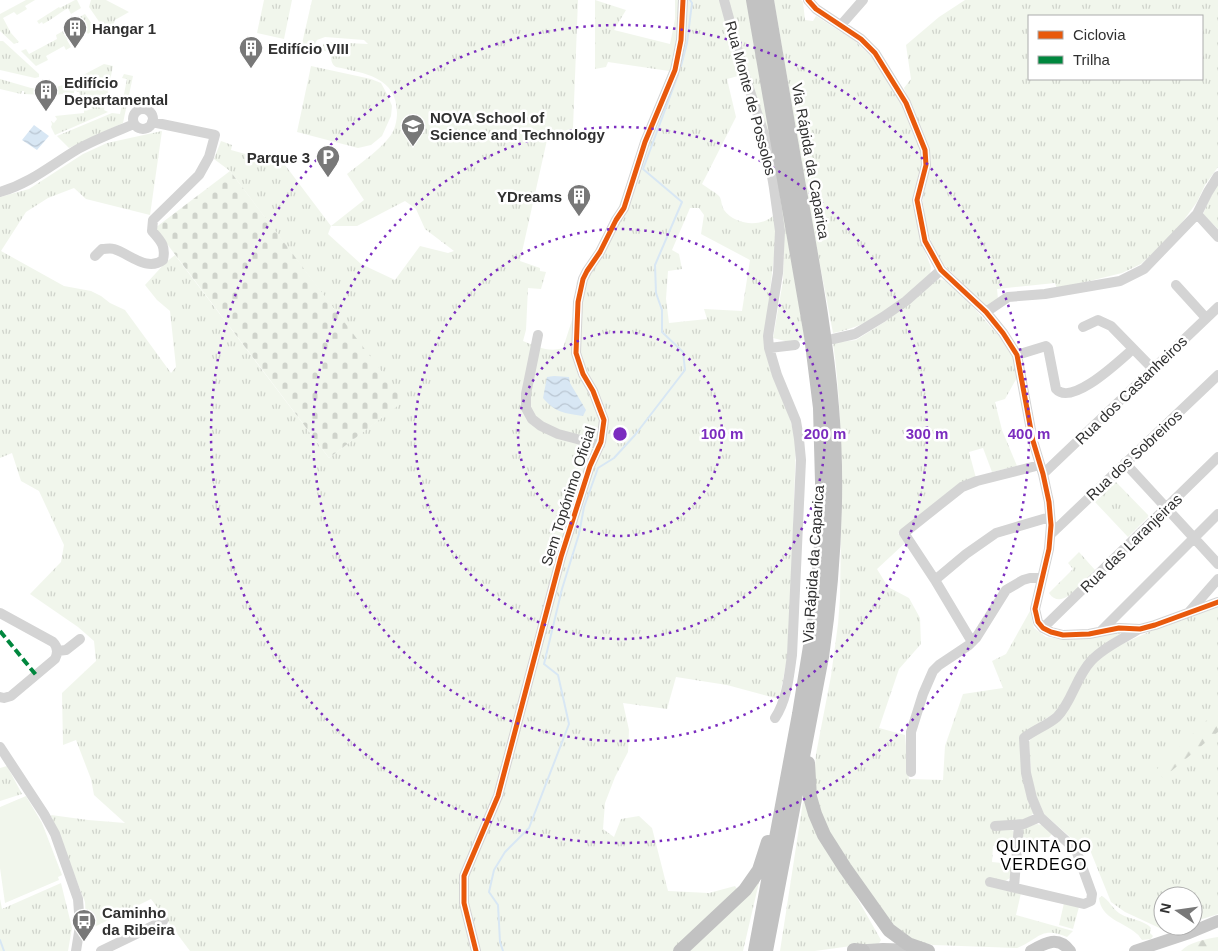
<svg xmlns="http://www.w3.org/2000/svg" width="1218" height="951" font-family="Arial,sans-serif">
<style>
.grass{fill:url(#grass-tufts);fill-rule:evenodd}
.forest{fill:url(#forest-firs)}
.cemetery{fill:url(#cemetery-stones)}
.garden{fill:#f1f6ec}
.water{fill:url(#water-waves)}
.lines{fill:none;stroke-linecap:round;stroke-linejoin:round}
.stream{stroke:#d8e7f4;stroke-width:2}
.minor{stroke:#d4d4d4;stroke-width:10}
.major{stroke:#c8c8c8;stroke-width:12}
.highway{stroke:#c2c2c2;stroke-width:14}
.quiet{stroke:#00873e;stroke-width:4;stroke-dasharray:8 4;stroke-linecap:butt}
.cycleway-casing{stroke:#fff;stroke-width:8}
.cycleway{stroke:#e8590c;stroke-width:5}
.ring{fill:none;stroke:#7b2cbf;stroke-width:2.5;stroke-dasharray:2.5 5}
.labels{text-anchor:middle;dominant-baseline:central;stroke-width:5;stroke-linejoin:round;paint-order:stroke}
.poi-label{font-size:15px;font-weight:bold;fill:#303030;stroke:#fff;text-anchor:start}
.street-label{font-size:15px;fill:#303030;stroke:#fff}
.neighbourhood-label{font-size:16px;letter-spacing:1px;fill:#000;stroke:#fff}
.centre{fill:#7b2cbf;stroke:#fff;stroke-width:2.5}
.ring-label{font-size:15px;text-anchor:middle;font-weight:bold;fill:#7b2cbf;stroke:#fff;stroke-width:5;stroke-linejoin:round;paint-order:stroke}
</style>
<defs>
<pattern id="grass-tufts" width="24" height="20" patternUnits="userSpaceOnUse" patternTransform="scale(1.25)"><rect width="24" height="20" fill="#f1f6ec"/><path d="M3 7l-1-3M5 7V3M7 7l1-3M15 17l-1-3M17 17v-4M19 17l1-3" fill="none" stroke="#cfd3cb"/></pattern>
<pattern id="forest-firs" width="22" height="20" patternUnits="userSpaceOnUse" patternTransform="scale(1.25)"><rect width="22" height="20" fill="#f1f6ec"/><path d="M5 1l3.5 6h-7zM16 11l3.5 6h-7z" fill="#cfd3cb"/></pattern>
<pattern id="cemetery-stones" width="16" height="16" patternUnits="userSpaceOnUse" patternTransform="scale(1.25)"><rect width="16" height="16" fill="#f1f6ec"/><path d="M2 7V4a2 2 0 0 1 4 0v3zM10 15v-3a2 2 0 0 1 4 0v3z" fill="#cfd3cb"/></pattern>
<pattern id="water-waves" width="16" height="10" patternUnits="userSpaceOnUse" patternTransform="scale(1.25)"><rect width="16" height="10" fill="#d8e7f4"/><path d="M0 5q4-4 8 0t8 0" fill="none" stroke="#bac6d2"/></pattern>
</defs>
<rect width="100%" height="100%" fill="#fff"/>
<!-- grass -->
<path class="grass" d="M26,0H35L25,6L27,9L17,15L14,12L3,18L11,33L19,42L14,44L0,31V14Z
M75,0H77L81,8L71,14L68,8C59,13 53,19 43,24L42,22L39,24L37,21L59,7L60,8Z
M91,0H106L129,12L115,20L109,36L89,7Z
M264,0H292L284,39L257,33Z
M312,0H578L573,128L569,134L549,131L520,261L540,268V271L546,272L541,289L528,288L526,330L523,341C536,346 549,353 563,348L574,314L577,281L599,250L616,215L634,162L669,71L608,62L606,67L595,69V0L626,10L614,30L670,44L675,19V0H721L732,39L738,76L727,79L736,117L702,184C707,188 714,191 719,196C722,199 721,206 724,210C735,225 761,228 774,215L776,241L764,340L770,369L788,412L796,441L789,650L779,699L727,685L676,677L667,709L623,703L629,730L628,752L615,777L605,803L603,829L614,837L621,819L639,816L652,828L668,891L709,893L735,886L739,892L673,951H190L151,899L84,932L86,922L85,902L51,815L88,820L125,823L94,795L91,779L76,740L63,745L62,693L96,661L94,641L78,627L30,594L61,562L64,545L39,491L21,481L12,453L0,458V197L29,189L83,154L107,143L162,131L150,215L86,199L74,188L48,198L26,212L1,251L64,286L91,291L101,296L110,303L125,310L171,373L176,367L170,311L157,300L145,285L165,263L175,255L329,458L403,401L230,171L214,159L221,141L232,145L231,150L285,165L331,226L364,200L347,174C362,162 380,150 391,135C395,129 397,120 397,113C397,77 364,73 336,67C331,64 331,59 331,53L322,50L323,44L328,42L368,44L364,40L325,37L317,40L312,50L301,48ZM405,201L416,209L425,229L454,251L448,253L420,246L395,280L361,264L328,234L331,226H357ZM690,208H699L704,215L701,234L750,260L742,311L704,309L707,319L669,323L666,299L668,271L682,269L679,254L672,250Z
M729,0H747L805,340L789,342L773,338L783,281L784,243Z
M774,0H801L803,2L805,20L813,21L816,16L855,41L879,64L905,108L922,152L920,239L931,267L930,275C901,301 872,326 833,333L811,218Z
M965,0H1218V167L1205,185L1197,202L1173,235L1141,264L1122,273L1057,289L1055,283L997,289L998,299L986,307L936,257L925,223L922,194L931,160L904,88L911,79L906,45L939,17ZM1029,16H1202V79H1029Z
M85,14L95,28L88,34L85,30L67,40L71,47L66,50L64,46L46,56L48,60L36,66L21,51L26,49L29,54L57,39L56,35L74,25L72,21Z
M0,41H3L39,74V77L35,78L0,70Z
M104,64L113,66L104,110L108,112L55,135L51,127L52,124L51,121L54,123L57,119L55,116L84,113V110L92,109L90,104L83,106L79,92H77L76,90L74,91V93L53,95L52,93H50V89L66,84Z
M311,66L371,79L381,83L388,96L392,106L391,116L382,136L371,145L358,148L297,132Z
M124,74L133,76L123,123L69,148L57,136L112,113L120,114L127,79L122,78Z
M0,79L31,88L48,89V93H46V95L24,94V91H22L21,94L0,89Z
M1218,181V229L1203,214Z
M939,279L952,283L1004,342L1015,358L1019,374L1005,399L995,402L1002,430L1017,466L992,472L983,448L969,452L976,478L958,484L898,533L905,543L877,569L888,587L909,598L920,618L921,644L899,669L879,728L905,735L909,779L943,780L945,746L963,694L1003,688L992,661L1006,654L1030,611L1034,628L1046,637L1060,639L1122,632L1123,636L1105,644L1057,712L1042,721L1020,743L1034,813L1012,830L1015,833L1013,847L993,846L992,862L1012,864L1010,878L1005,881L1021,893L1016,915L1073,931L1067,937C1040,926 1040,939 1017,948L933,945L915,941L886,919L830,835L818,806L814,781L816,754L831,676L838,624L840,598C841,513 845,427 833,343L856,340L886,321L928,285Z
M1116,482L1149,516L1128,537L1095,502Z
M1079,552L1095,570C1084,580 1062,613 1049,593L1073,569L1068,563Z
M1218,607V914L1193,922V896H1163V926H1182L1166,931L1125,912L1111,902L1088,845L1078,844L1044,814L1032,787L1029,742L1035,733L1057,721L1092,664L1104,652L1160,627Z
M7,766L22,794L0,801V768Z
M804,795L844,875L881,940L878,945L851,946L815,951H780Z
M1037,824L1042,825L1052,834L1044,843L1021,841L1023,828Z
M760,878L743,951H690Z
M61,883L72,928L68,951H0V899L2,909Z
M1102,896C1109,900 1112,908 1119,913C1127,919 1145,920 1151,928L1150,933L1153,936L1151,939L1142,940C1140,938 1139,935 1137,934C1124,922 1101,919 1099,898Z
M1064,903L1079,907L1073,929L1059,925Z"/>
<!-- forest -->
<path class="forest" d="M1218,709V732L1163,778L1156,770Z
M1218,937V951H1181C1189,942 1206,939 1218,937Z"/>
<!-- cemetery -->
<path class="cemetery" d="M230,171L404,401L329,458L155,228Z"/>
<!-- garden -->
<path class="garden" d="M26,796L42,823L62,875L58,877L59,880L5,903L0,868V807Z"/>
<!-- water -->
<path class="water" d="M34,125L49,136L37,150L22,140Z
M554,376L569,377L570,383L586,410L583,416C564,413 556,413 543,398L547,377Z"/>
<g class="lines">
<!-- stream -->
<path class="stream" d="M681,66L687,43L692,3L690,0
M0,940L4,951
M503,951L500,942L498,905L489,892L494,870L505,852L529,828L569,724L558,675L544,664L562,589L579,534L584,507L598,468L614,458L635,435L685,370L683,352L662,332V310L656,293L655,265L682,202L643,169L678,75"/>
<!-- minor -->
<path class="minor" d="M724,0L744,73L766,140L774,188L780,231L778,273L768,336L769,348L795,345
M808,0L816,9L861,39L875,53L906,103L925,150L926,165L917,200L925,241L941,270L986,312L1003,333L1017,355L1033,441L1043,474L1049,502L1051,525L1049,549L1035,609L1038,622L1043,628L1051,632L1063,635L1089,634L1119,628L1140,629L1155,625L1218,602
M841,25L863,0
M133 119a10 10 0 1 1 20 0a10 10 0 1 1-20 0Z
M0,192C31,183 51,165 78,149C96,139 115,132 134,124
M1197,214L1218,237
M95,256L102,249C106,249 110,248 114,249C130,254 147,272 163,260C166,246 161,241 152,231L153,220L199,175L209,157L215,135L152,122
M1176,285L1206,318
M986,312L1008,297L1045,294L1120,281L1144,269L1197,214L1208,192L1218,176
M1083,327L1098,320L1111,326L1153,369
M538,335L526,394V408L532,419L541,426L558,434L600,445
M833,339L855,334L883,317L906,301L941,270
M769,348L777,375L796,421L799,439L801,460L792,655C789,676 787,700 775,718
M1017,355L1046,346L1048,348L1056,389C1072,407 1120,360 1133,349
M1125,463L1218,564
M1043,474L1218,307
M1051,534L1218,375
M935,580L966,554L996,533L1050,517
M1189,612L1218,579
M0,613L53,642C58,647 58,653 55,659L11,696L4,698L0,697
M1043,628L1218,457
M1101,631L1218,514
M972,642L935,580L904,533L962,487L977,481L1040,465
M57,651L66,650L80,639
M0,747L44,814L55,834L78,899L80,926L76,951
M911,772V732L923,694L933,671L939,665L969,645L976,638L1006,590L1023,580L1030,578H1041
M995,826L1024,824L1040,817
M990,882L1084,904L1091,901L1092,894L1076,850L1040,817L1032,798L1026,773L1024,738C1034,730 1048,725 1057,717C1072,702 1076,677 1091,661C1104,647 1123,639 1139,629
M1014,887L1019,825
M101,951L163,921
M476,951L464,903V876L498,796L561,557L590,466L601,442L604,420L593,391L583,374L576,353L578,302L583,279L587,271L600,252L616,220L624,208L645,142L675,70L681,40L683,0"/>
<!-- major -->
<path class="major" d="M853,951L883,949L920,950
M1031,951C1045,943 1058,935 1070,951
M1135,951L1189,933L1218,921"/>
<!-- highway -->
<path class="highway" d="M753,0L811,336L820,408L822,482V532L816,609L799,714L755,951
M808,763L810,797L815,814L824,835L845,868L889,930L908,944L928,951
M854,950L863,951
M680,951L745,890L759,870L768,842
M766,951L822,657C834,574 839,490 832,407C827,344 816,282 805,220C792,147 779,73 767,0"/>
<!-- quiet -->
<path class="quiet" d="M0,631L36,675"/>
<!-- cycleway casing -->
<g class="cycleway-casing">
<path id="cycleway" d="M808,0L816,9L861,39L875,53L906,103L925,150L926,165L917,200L925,241L941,270L986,312L1003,333L1017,355L1033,441L1043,474L1049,502L1051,525L1049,549L1035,609L1038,622L1043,628L1051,632L1063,635L1089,634L1119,628L1140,629L1155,625L1218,602
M476,951L464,903V876L498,796L561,557L590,466L601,442L604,420L593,391L583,374L576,353L578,302L583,279L587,271L600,252L616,220L624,208L645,142L675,70L681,40L683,0"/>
</g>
<!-- cycleway -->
<use href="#cycleway" class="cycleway"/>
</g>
<!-- distance rings -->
<g class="ring">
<circle cx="620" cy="434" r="102"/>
<circle cx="620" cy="434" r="205"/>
<circle cx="620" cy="434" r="307"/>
<circle cx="620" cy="434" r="409"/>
</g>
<!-- icons -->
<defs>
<g id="building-pin" transform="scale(1.25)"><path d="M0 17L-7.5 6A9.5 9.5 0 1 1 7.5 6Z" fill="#787878" stroke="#fff"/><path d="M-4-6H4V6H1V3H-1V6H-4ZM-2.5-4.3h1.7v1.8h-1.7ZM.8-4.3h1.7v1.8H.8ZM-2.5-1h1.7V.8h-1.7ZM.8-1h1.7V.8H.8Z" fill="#fff"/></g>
<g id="university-pin" transform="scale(1.25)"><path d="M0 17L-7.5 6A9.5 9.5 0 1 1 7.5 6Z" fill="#787878" stroke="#fff"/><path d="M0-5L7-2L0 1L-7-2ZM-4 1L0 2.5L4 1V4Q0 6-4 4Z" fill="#fff"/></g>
<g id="parking-pin" transform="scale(1.25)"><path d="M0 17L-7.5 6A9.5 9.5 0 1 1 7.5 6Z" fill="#787878" stroke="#fff"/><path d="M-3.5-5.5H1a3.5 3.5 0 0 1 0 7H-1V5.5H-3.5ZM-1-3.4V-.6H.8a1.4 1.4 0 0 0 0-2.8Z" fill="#fff"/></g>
<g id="bus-pin" transform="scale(1.25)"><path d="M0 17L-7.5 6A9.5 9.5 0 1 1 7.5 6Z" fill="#787878" stroke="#fff"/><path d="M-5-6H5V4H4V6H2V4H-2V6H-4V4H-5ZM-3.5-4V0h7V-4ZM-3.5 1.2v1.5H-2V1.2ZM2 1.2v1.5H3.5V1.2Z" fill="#fff"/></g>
</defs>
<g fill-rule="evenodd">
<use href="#building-pin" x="75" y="28"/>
<use href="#building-pin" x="251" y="48"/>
<use href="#building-pin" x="46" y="91"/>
<use href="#university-pin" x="413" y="126"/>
<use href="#parking-pin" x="328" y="157"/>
<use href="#building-pin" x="579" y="196"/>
<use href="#bus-pin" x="84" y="921"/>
</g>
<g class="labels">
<!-- poi labels -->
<g class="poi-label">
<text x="92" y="28">Hangar 1</text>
<text x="268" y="48">Edifício VIII</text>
<text x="64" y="82">Edifício<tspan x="64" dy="17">Departamental</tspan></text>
<text x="430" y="117">NOVA School of<tspan x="430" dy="17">Science and Technology</tspan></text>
<text x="310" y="157" text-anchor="end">Parque 3</text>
<text x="562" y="196" text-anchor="end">YDreams</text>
<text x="102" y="912">Caminho<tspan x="102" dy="17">da Ribeira</tspan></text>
</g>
<!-- street labels -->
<g class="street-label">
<text transform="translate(751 98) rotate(75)">Rua Monte de Possolos</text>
<text transform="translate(811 161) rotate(80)">Via Rápida da Caparica</text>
<text transform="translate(1131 390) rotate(-44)">Rua dos Castanheiros</text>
<text transform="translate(1134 455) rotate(-43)">Rua dos Sobreiros</text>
<text transform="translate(568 496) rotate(-72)">Sem Topónimo Oficial</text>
<text transform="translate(1131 543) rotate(-44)">Rua das Laranjeiras</text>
<text transform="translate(813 564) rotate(-86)">Via Rápida da Caparica</text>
</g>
<!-- neighbourhood labels -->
<g class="neighbourhood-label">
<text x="1044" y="846">QUINTA DO<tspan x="1044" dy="18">VERDEGO</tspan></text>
</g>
</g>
<circle cx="620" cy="434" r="8" class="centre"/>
<g class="ring-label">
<text x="722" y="439">100 m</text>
<text x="825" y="439">200 m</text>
<text x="927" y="439">300 m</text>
<text x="1029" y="439">400 m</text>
</g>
<!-- legend -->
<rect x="1028" y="15" width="175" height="65" fill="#ffffff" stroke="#acacac"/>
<rect x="1038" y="31" width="25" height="8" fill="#e8590c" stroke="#acacac"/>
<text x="1073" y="40" font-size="15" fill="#303030">Ciclovia</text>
<rect x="1038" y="56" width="25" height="8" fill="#00873e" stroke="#acacac"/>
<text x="1073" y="65" font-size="15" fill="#303030">Trilha</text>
<!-- north arrow -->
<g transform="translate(1178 911) rotate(283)"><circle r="24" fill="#ffffff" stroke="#acacac"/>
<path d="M0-4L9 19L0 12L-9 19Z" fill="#787878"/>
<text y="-8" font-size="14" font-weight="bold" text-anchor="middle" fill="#303030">N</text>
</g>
</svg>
